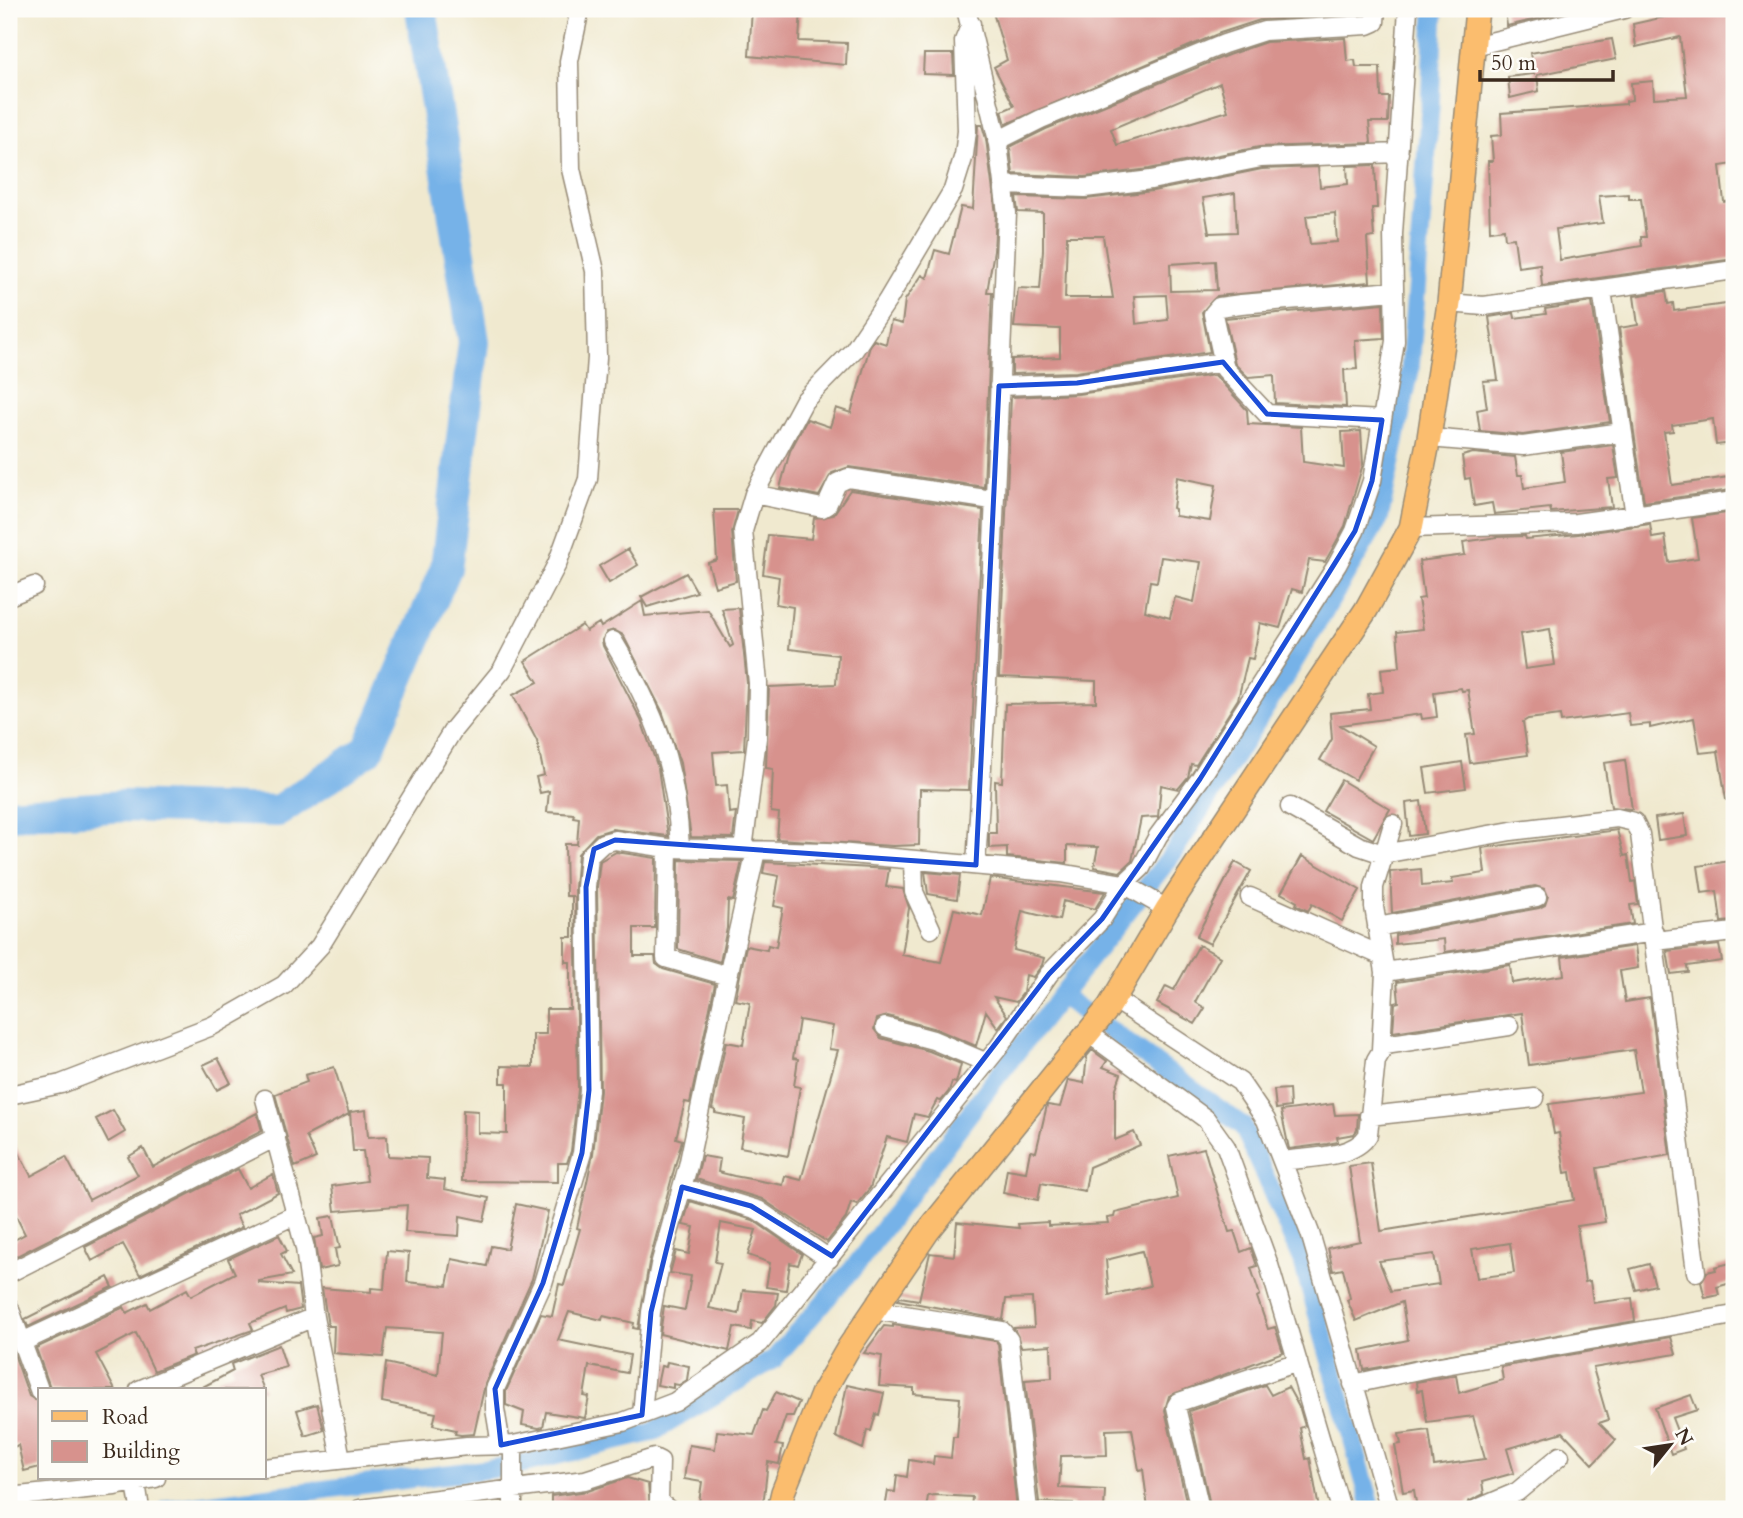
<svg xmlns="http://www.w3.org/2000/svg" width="1743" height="1518" font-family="Cardo,serif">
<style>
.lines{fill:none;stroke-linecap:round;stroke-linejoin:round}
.canal{stroke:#76b2e8;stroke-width:19}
.river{stroke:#76b2e8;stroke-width:32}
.building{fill:#d7928d;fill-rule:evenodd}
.minor-casing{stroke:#968a76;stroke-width:21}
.major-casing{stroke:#968a76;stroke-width:26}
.minor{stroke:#fff;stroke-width:18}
.major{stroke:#fbbd6e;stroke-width:23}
.marked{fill:none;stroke:#1d4ed8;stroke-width:5;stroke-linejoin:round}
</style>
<rect width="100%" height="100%" fill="#fdfcf7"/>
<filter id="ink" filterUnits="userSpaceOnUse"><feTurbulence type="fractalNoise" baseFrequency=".0143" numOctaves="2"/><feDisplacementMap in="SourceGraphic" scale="14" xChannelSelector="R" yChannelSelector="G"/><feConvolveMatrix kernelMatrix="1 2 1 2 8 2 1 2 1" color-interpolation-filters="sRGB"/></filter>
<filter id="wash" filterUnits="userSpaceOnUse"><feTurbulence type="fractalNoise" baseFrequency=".00686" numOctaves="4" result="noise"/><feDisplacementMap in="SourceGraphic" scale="28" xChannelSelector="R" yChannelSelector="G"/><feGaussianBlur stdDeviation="1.57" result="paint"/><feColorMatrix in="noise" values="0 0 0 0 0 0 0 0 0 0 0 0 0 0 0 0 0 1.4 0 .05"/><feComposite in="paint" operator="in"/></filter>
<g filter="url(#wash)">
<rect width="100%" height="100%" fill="#f0e9cf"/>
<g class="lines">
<!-- canal -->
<path class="canal" d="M1062,996L1243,1126L1303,1263L1372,1509
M167,1509L513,1466L653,1432L774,1359L856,1265L992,1083L1171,856L1287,674L1379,519L1410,370L1430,108L1434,9"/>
<!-- river -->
<path class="river" d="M9,814L124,806L278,811L368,750L446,568L474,342L421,9"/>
</g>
<g id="blocks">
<!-- building -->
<path class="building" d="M752,9H801L799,41L847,43L846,65L749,56Z
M992,9H1365L1364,14L1260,20L1220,33L1006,124L1002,111L1014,106L994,67L1007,60Z
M1505,9H1553L1554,15L1507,26Z
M1700,9H1727L1734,44V164L1720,166L1724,202L1734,201V259L1542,286L1540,264L1518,267L1514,238L1505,239L1504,229L1490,231L1488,161H1493L1491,136L1502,135L1501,113L1626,104V101L1632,100L1631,83L1653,81L1654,98L1687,96L1680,37L1636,47L1633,24ZM1629,194V199H1641L1646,237H1641L1642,246L1560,260L1556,229L1603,223L1599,196Z
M1345,38L1347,61L1355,60L1356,67H1380L1381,97H1389L1388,122H1369L1371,143L1259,147L1149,169L1085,177L1013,174L1010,147L1046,129L1228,55L1266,42ZM1220,83L1228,111L1117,145L1111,129Z
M1612,39L1616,59L1537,75L1539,91L1510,98L1508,77L1534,74L1530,53Z
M924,54H953L954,75L923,74Z
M978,125H982L986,139L996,214L994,251L987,292H992L984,487L849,467L832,473L819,496L780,488L790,451L807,419L830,427L836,408L851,413L870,346L874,340L886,344L891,321L902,324L905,300L922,275L927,278L935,250L949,254L961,207L973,209Z
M1375,165L1377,208H1372L1374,237L1367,238L1370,282L1217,296L1202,312L1210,352L1076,372L1012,374V359L1060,357V329L1014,327L1018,288L1040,289L1043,250V213L1018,212L1016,197L1086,199L1153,191L1262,169L1318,167L1320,187L1348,184L1347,166ZM1235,193L1237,232L1209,233L1203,198ZM1335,213L1337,242L1310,244L1306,216ZM1067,236H1103L1113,298H1065ZM1215,261L1217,290L1171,291L1170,264ZM1166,295L1168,320L1136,324L1134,296Z
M1666,291L1668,304L1673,303L1674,311L1734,303V384L1731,385L1734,443L1716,445L1713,419L1672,425L1673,431L1664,432L1672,485L1729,477L1731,490L1644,502L1619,328L1638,325L1634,296Z
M1592,302L1610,422L1523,435L1480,431L1477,410L1487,408L1483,381L1498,380L1489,317L1514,313L1515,318L1546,314L1545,309Z
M1383,303L1384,338L1355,340L1357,369L1344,370L1346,407L1275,403L1274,375L1248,377L1235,364L1225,318Z
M1215,375L1247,410L1248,424L1301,427L1303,462L1344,468L1342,432L1361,431L1363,464L1345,526L1325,562L1309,560L1302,592L1292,589L1280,628L1260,623L1253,659L1248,658L1238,699L1196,765L1191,764L1188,777L1178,789L1161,785L1158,817L1141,818L1132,861L1120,872L1094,867L1098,847L1067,846V863L1007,857V847L989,848V833H996L995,781L1002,782L1005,704L1096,702V681L999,677L1011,397L1078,394ZM1177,477L1216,485L1210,521L1175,516V509L1173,508ZM1161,557L1201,562L1194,602L1175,597L1170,618L1145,611L1150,581L1157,582Z
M1613,445L1618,478L1608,479L1612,507L1551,512L1550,508L1494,514L1492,503L1474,506L1470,478L1465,479L1462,456L1473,453L1515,457L1518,475H1522L1524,488L1565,482L1561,452Z
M850,490L983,510L969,790L920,789L919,845L893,846L777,839L779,813L771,812L773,769L766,768L769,687L836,684L838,655L789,649L793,607L776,604L779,577L763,574L768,535L811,539L814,518L833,515Z
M714,510H738L732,532L736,581L715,587L708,563L717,560Z
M1734,512V606H1730L1734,636V799L1726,800L1718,751L1700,753L1694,718L1650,728V724L1630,726L1628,713L1561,722L1560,715L1528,719L1523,722L1528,755L1470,763L1466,735L1475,734L1468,690L1462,691L1461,688L1434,692L1437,717L1422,719L1421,714L1340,725L1374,746L1355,780L1320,760L1332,739L1330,713L1370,709L1368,694L1383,692L1381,669L1400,667L1397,632L1423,629L1418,599L1424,598L1419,561L1465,555L1463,542L1497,537L1525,536L1526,539L1578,534L1650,524L1652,538L1665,536L1669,562L1698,558L1692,518ZM1550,629L1555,665L1525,669L1520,634Z
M628,549L638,565L609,583L599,566Z
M686,573L697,592L647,607L641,597Z
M642,601L645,616L708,610L730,647L733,645L722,609L739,608L747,683L744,750L713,752L716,786L727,785L729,813L736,812L733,838L691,837L680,763L662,711L623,635L614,630L607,632L602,640L603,646L641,720L658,768L668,836L612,829L596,834L578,854L575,887L578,1089L571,1151L567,1163H558V1182L462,1181L463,1110L478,1111V1133L507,1134V1083H501V1066L533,1067V1034H546V1009H570V962H565V937H572V896H566L565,844H577L579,818L573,817L574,814L547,812L549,791L540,793L536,777L544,775L537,741L513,695L538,682L525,661L582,625L586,631L599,623L601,627Z
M1625,760L1632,809H1630L1611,807L1604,763Z
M1462,762L1466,788L1428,793L1424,768Z
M1341,780L1390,809L1373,839L1323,811Z
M1421,801L1425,834L1409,836L1406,803Z
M1684,814L1687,836L1658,840L1655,818Z
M1617,830L1624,856L1628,855L1632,882L1635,881L1638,904L1630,905L1633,924L1445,952L1444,939L1395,944V935L1539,908L1545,905L1548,896L1545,889L1535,886L1392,913L1390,872L1421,869L1422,886L1453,883L1452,878L1485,873L1482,848Z
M616,852L656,858L655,928H634V956H655L656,964L663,969L715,984L690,1103L685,1102L676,1138L682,1140L649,1263L638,1329L633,1328L634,1323L603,1316L602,1320L569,1312L558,1340L630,1355L627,1373L589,1366L584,1396L589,1397L585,1418L546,1412L543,1427L539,1428L522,1425L524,1412L506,1405V1391L541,1314L552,1316L559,1284L564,1285L580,1229L577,1228L593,1154L600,1091L597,887L600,861Z
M1302,856L1360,890L1342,921L1312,904L1308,911L1296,905L1297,902L1281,893Z
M679,860L742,861L733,901L728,900L727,928L720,962L678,949Z
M1730,861L1734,921L1721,922L1717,891L1702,893L1698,866Z
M765,862L889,869L886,887L903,889L909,908L902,955L941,962L954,909L982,915L990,878L1105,892L1095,909L1063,901L1059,920L1022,911L1014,950L1044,958L1042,965L1033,977L1026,975L1023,993L1016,1002L994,997L1007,1016L998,1028L986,1011L976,1046L936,1029L888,1016L877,1019L874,1029L881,1038L929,1051L961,1064L956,1083L952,1082L949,1091L941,1101L937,1100L928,1117L914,1114L907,1142L887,1137L870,1188L857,1204L851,1202L846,1218L827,1242L762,1199L696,1179L702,1156L720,1159L718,1172L734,1176L783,1185L785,1176L801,1180L838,1050L829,1049L833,1026L799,1020L793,1058L798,1059L794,1086L800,1087L788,1156L740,1147L745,1119L715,1113V1110L712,1109L726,1042L743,1045L750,1003L735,1000L746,946L767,950L768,945L776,947L783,908L774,906L779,876L763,873Z
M1235,862L1251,871L1210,944L1196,937Z
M925,872L960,875L957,899L928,894Z
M1199,945L1220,957L1195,1002L1205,1008L1195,1024L1157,1003L1166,986L1174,990Z
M1719,945L1722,961L1687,966L1688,972L1671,974L1667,951Z
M1635,946L1638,968L1620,971L1625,1002L1650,998L1670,1155L1597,1168L1605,1222L1577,1226L1585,1282L1590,1281L1593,1303L1632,1298L1635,1321L1364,1370L1361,1350L1408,1340L1402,1302L1356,1321L1347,1300L1350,1298L1343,1269L1333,1271L1328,1248L1360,1241L1349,1166L1371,1163L1381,1231L1574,1200L1570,1172L1565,1173L1559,1133L1554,1134L1549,1104L1641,1092L1634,1050L1529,1065L1522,1013L1393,1032L1395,1003L1399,1002L1397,982L1510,965L1512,983L1564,975L1562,957ZM1510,1243L1514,1273L1477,1278L1472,1249ZM1434,1254L1439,1284L1391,1291L1379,1261Z
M1092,1050L1107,1061L1103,1067L1121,1074L1115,1091V1140L1134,1132L1140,1145L1089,1167L1085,1191L1041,1183L1038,1200L1003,1193L1007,1169L1026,1172L1030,1151L1036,1152L1047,1105L1060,1107L1068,1080L1084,1083L1087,1056Z
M218,1058L231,1083L217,1090L203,1065Z
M334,1067L349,1114L306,1136L316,1158L295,1167L275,1094L307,1082L305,1075Z
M1289,1089L1290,1107L1276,1109L1274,1090Z
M1333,1104L1335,1115L1358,1114L1357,1130L1354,1134L1337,1137L1338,1142L1327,1144L1289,1149L1281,1111Z
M113,1110L125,1132L108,1142L96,1119Z
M366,1110L368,1137L387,1136L388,1156L428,1158L427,1178L445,1180L444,1189L489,1198L484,1221L460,1216L459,1236L405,1232L407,1205L335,1211L332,1186L367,1181L363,1151H353L350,1112Z
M257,1113L262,1131L9,1260V1243L25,1234L9,1202V1134L31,1176L66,1157L89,1200L138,1175L128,1157L143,1148L153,1167Z
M1204,1148L1229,1232L1234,1231L1241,1252L1251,1248L1257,1266L1251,1268L1260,1295L1257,1297L1268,1329L1275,1327L1283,1352L1169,1396L1165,1410L1188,1509H1148L1143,1469L1139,1470L1132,1429L1106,1430L1107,1455L1061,1456L1059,1488L1105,1490L1104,1509H1072L1073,1503L1039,1502L1025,1380L1052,1378L1051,1345L1021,1347L1014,1328L1034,1327L1032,1298L1006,1299L1003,1320L898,1300L900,1297L919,1300L930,1253L954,1256L957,1222L1019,1228L1018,1224L1048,1222V1226L1108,1223L1107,1218L1114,1217L1115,1213L1178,1198L1169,1156ZM1142,1251L1150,1286L1109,1295L1106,1260Z
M238,1169L248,1188L273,1174L278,1193L236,1215L242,1227L140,1275L123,1244L92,1261L85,1247Z
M690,1201L753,1220L802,1254L798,1265L790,1263L786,1290L766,1287L770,1263L748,1255L756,1230L721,1223L715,1262L721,1263L709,1308L739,1314L743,1290L778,1293L776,1305L762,1323L752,1321L751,1330L734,1327L729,1351L660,1334L664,1306L685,1310L691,1276L670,1273L676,1251L689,1254L694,1227L683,1225Z
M516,1204L548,1211L532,1279L485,1384L474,1434L461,1435L455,1434L456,1430L433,1425L436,1413L382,1402L386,1363L438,1375L442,1332L387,1328L383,1357L333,1353L334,1326H328L322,1288L371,1292V1288L384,1289L387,1251L409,1253L407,1282L447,1286L452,1259L487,1266L491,1246L507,1249Z
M333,1216L340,1248L335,1249L338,1266L319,1270L314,1238L323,1236L320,1218Z
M279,1235L287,1251L281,1254L292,1275L259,1281V1283L298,1286L301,1309L286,1313L285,1309L250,1323L253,1330L192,1351L194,1355L154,1371L136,1333L96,1354L115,1390H51L36,1348L124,1307L127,1313L147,1303L150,1309L187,1289L191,1296L235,1273L228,1259Z
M1734,1262V1282L1717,1287L1719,1295L1705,1298L1701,1282L1707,1272L1716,1270L1715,1267Z
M1649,1264L1655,1285L1636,1290L1630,1269Z
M108,1277L113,1287L28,1327L25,1319Z
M893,1325L996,1341L998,1344L1017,1509H971L972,1497L935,1495L928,1496L926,1509H885L888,1491L895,1492L897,1475L907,1477L909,1460L933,1464L934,1456L951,1458L953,1437H957L960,1398L914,1394V1388L879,1386L882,1356L864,1353L884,1326L893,1327Z
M1671,1337L1676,1354L1593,1368L1608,1420L1599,1423L1616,1440L1593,1464L1563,1432L1507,1449L1514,1473L1482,1482L1484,1494L1468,1502L1466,1509H1417L1414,1490L1403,1492L1395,1445L1401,1444L1399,1434L1429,1430L1434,1466L1485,1459L1473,1416L1427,1422L1422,1390L1417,1391L1416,1382L1456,1375L1459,1393L1503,1380L1501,1367Z
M9,1340L29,1396L40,1403V1467L24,1471L18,1445L9,1449Z
M279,1345L286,1367L258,1375L264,1390H197L233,1371L231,1364Z
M667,1362L689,1366L687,1380L679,1385L673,1384V1388L657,1385L661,1366L666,1367Z
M847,1385L884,1393L879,1415L876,1414L871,1431L867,1430L863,1449L836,1437Z
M1265,1385L1271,1395L1288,1387L1300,1409L1305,1426L1300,1428L1306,1459L1310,1458L1319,1509H1282L1281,1504L1252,1509H1211L1189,1411Z
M776,1392L799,1402L793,1416H786L776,1445L783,1446L779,1464L768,1462L764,1497L759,1509H698L702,1482L684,1479L689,1445L715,1449L717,1431L754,1435L763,1410L766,1411Z
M1691,1395L1697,1410L1672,1418L1684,1449L1671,1454L1655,1408Z
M317,1404L324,1430L305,1436L297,1410Z
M627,1478L648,1484L650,1508L627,1505L626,1509H551V1496L588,1491Z"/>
</g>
</g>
<g filter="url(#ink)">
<use href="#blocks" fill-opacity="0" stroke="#968a76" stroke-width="2"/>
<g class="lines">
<!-- minor casing -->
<g class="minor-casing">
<path id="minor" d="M966,9L997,137L1007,213L987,684L976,865
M1474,46L1624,9
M997,141L1041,119L1224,44L1264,31L1368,25L1375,22L1376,9
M1003,185L1085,188L1151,180L1261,158L1399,153
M1602,290L1635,516
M1449,303L1484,306L1734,270
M999,386L1077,383L1223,362
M1382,420L1267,414L1225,369L1213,314L1219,307L1241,304L1394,291
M1429,438L1523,446L1622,432
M754,494L822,508L827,505L837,483L848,478L992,500
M1411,528L1576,523L1734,501
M9,596L34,586
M613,641C655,711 677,766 680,848
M1290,807L1359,846L1383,854L1511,831L1617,818L1634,822L1640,834L1696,1272
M743,850L757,738L758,683L743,531L754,494L804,401L854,350L887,301L953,190L964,155L967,131L964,41L971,24
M913,860L914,892L931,929
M1250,897L1382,956
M1377,927L1537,897
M1655,941L1734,932
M1385,972L1654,932
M728,976L756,851
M1114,999L1240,1082L1266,1120L1310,1233L1390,1509
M885,1027L933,1040L985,1062
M1087,1032L1206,1119L1226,1147L1269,1265L1341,1509
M1381,1050L1385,972L1374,907V887L1393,824
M9,1095L61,1084L212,1026L284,985L320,946L453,730L502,670L557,564L588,479L597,358L595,271L571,169L569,61L580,9
M265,1099L305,1248L314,1317L341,1459
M1369,1116L1535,1098
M1282,1161C1308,1157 1353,1159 1368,1135L1376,1060L1385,1045L1509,1026
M682,1187L758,1210L829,1259
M9,1273L276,1137
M9,1307L40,1392
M874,1310L1002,1331L1009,1340L1028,1509
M22,1342L297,1214
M1353,1384L1428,1368L1734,1315
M139,1390L314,1317
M642,1415L651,1312L660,1265L688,1166L728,976L666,958L668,848
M501,1445L495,1409V1389L543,1283L582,1153L589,1090L586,887L589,856L603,843L615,840L668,848L828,852L1060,873L1124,884L1167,909
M513,1445V1509
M264,1468L467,1446L513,1445L623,1422L675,1402L760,1343L999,1047L1049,974L1102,919L1124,884L1141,868L1158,836L1200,779L1337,565L1355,531L1372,481L1395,341L1393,234L1408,9
M136,1482L140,1509
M9,1497L115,1486L156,1478
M360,1509L585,1480L654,1458L660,1461L659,1502L668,1509
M1200,1509L1176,1407L1179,1402L1298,1362
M1477,1509L1517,1492L1560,1456"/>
</g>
<!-- major casing -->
<g class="major-casing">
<path id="major" d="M779,1509L783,1492L823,1392L849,1347L928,1231L1109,1007L1167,909L1366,610L1411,528L1429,438L1449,303L1477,9"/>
</g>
<!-- minor -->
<use href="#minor" class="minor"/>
<!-- major -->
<use href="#major" class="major"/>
</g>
</g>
<!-- marked area -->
<path class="marked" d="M1223,362L1267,414L1382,420L1372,481L1355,531L1200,779L1102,919L1049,974L832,1256L751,1206L682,1187L651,1312L642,1415L501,1445L495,1389L543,1283L582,1153L589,1090L586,887L594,849L615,840L976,865L999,386L1077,383Z"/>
<!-- margin -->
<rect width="1743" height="1518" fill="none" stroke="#fdfcf7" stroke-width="35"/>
<!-- legend -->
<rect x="38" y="1388" width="228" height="91" fill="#fdfcf7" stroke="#afa8a0" stroke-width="2"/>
<rect x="52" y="1411" width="35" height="10" fill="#fbbd6e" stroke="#afa8a0" stroke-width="2"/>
<text x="102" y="1424" font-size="21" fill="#3b2a1e">Road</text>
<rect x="52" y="1441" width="35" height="21" fill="#d7928d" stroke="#afa8a0" stroke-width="2"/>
<text x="102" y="1458" font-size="21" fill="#3b2a1e">Building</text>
<!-- north arrow -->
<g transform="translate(1670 1445) rotate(60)" stroke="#fdfcf7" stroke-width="5" paint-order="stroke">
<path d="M0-5L12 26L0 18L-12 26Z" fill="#3b2a1e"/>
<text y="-10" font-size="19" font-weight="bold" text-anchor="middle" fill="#3b2a1e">N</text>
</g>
<!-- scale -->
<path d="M1480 70v10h133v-10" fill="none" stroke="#3b2a1e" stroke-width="3.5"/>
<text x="1491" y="70" font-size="21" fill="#3b2a1e" stroke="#fdfcf7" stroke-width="5" paint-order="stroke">50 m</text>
</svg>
